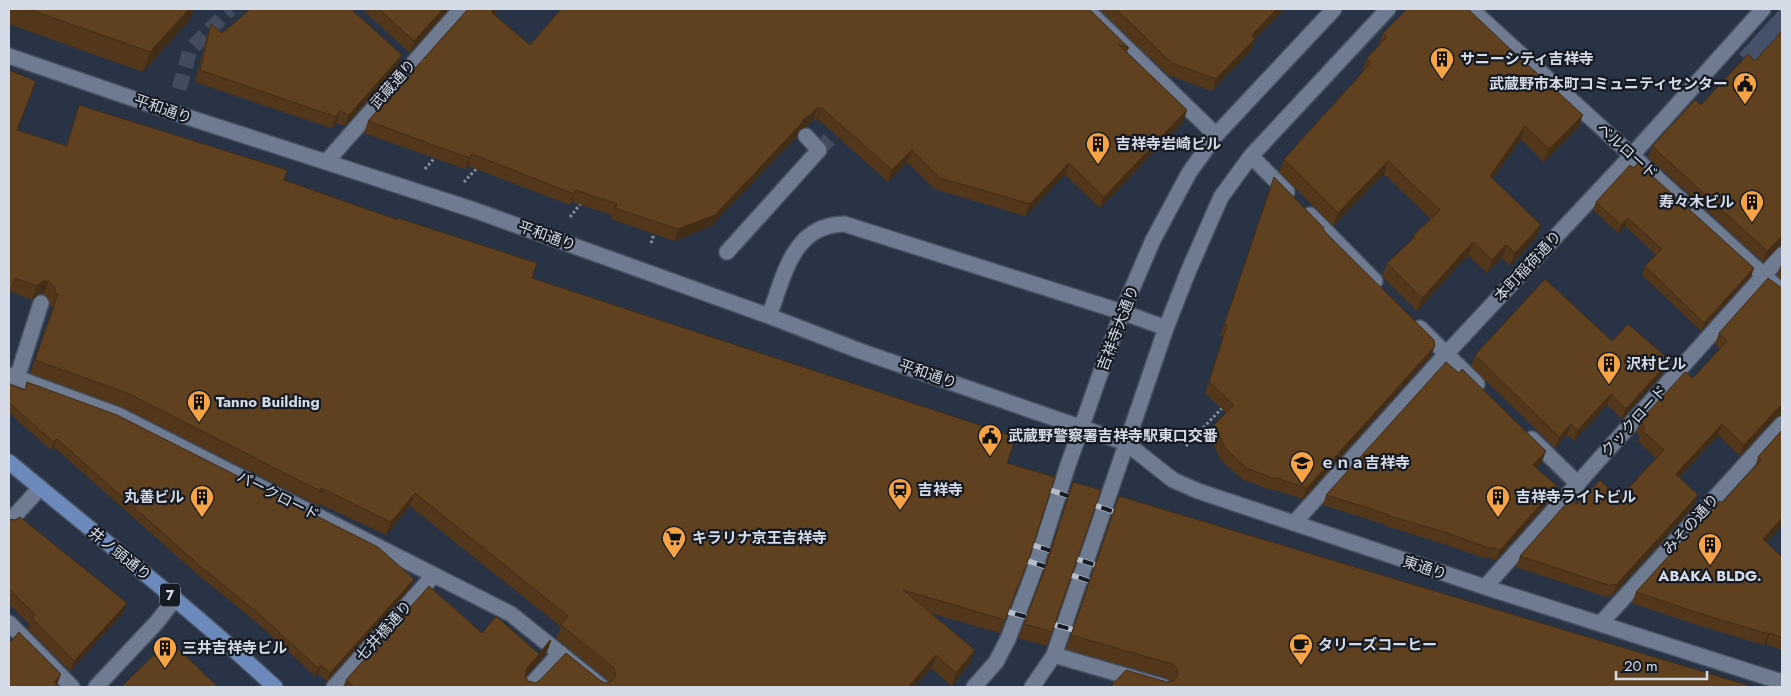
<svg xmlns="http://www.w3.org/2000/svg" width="1791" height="696" font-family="Jost,'Noto Sans JP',sans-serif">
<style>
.green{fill:#445168}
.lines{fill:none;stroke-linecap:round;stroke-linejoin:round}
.street-tunnel{stroke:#424c5e;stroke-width:15;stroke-dasharray:15 8;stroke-linecap:butt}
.lane-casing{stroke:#475060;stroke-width:18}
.street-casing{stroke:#475060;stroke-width:18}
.secondary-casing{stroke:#475060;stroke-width:18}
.primary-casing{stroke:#475060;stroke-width:18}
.path{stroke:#868f9e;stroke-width:3;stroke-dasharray:2.5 2.5;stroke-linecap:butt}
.lane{stroke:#6e7b91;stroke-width:15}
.street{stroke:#6e7b91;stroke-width:15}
.secondary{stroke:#6e7b91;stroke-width:15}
.primary{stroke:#6c89bc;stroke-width:15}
.rail-casing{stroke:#b5bdca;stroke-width:5.5}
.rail{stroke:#161b23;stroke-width:4;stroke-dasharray:11;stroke-linecap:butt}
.wall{fill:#52371b}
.shaded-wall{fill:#422d16}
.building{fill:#5f401f;stroke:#422d16}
.labels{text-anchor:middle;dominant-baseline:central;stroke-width:4.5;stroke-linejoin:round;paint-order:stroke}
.shield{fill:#161b23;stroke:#9ba1ac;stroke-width:1}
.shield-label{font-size:14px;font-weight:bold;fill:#d4dbe7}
.poi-label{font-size:15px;font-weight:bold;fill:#d4dbe7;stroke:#161b23;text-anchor:start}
.street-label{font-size:15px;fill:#d4dbe7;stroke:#161b23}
</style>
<rect width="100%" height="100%" fill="#283346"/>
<!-- green -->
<path class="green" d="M1780,9H1782V32L1753,66L1739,54Z"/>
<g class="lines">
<!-- street-tunnel -->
<path class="street-tunnel" d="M179,89L190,50L230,9
M819,150L847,120"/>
<!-- lane casing -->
<g class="lane-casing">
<path id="lane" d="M1251,156L1287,192
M1310,215L1375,281
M1420,328L1477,384
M17,378L41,303
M1532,439L1578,484
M1294,523L1446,354L1632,155L1763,9
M529,687L560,653"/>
</g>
<!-- street casing -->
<g class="street-casing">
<path id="street" d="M1086,9L1216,135
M1471,9L1782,292
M327,161L461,9
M727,252L819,150L806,136
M1166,328L1122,312L844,224C792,225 784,277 769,316L860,351L1126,443L1173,480L1198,491L1485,587L1782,682
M9,375L118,415L511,614L602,687
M9,522L40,488
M1485,587L1782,255
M9,623L72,687
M1600,624L1782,424
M1054,655L1164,687
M96,687L157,622L175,599
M334,687L434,575"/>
</g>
<!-- secondary casing -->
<g class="secondary-casing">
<path id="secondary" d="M9,56L172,112L474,210L769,316
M974,687L996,662L1008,639L1033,574L1067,468L1122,312L1153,240L1189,173L1216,135L1334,9
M1032,687L1054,655L1166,328L1188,272L1221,197L1251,156L1388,9"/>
</g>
<!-- primary casing -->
<g class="primary-casing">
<path id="primary" d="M9,462C98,536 190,608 275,687"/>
</g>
<!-- path -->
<path class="path" d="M425,169L436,156
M464,182L478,167
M570,217L582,202
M651,243L655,231
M1186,446L1223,407"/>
<!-- lane -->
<use href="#lane" class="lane"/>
<!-- street -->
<use href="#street" class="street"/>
<!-- secondary -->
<use href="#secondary" class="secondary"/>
<!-- primary -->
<use href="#primary" class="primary"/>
<!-- rail casing -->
<g class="rail-casing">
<path id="rail" d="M1039,486L1126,516
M1020,541L1108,569
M1016,557L1102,585
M994,608L1085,633"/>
</g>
<!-- rail -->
<use href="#rail" class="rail"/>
</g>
<!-- wall -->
<path class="wall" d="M9,9H194L189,20L143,72L9,24Z
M362,9H449L410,53Z
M1089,9L1129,48L1127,52L1187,110L1183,122L1100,208L1065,175L1025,216L935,189L907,162L888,182L818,119L816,121L814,118L806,127L799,130L797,136L711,226L674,241L611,219L612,215L572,202L570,205L468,166L465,169L364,133L368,121L494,15L530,45Z
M1099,9H1284L1255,39L1251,50L1212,91L1168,75Z
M211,24L222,33L397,67L345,126L336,123L331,128L195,82L207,36Z
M1383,33L1578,128L1544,162L1521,139L1492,179L1536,238L1510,266L1502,258L1487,273L1468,255L1417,311L1382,276L1387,263L1411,241L1413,236L1431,219L1384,174L1333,226L1279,172L1284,159L1363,72L1362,71L1367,58L1378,46Z
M1755,61L1779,246L1763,262L1648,157L1652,146Z
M9,70L18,130L66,146L79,105L284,180L532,278L1007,463L1029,558L1000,633L930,613L975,650L970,663L952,686L931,668L914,687H343L346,680L482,633L539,654L551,641L546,654L525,677L528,681L536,683L601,681L606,683H609L608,680L556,638L561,627L410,506L386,535L320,504L319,506L122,407L30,373L54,307L50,306V301L44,294H39L32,300L10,291Z
M1274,177L1324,228V230L1435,346L1430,357L1303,499L1272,489L1271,490L1242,479L1221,460L1210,437L1214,425L1226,413L1205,393L1223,337L1220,336Z
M1596,202L1754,268L1751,276L1701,331L1642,275L1645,266L1656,255L1625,226L1618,233L1593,210Z
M1782,262V280L1777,275Z
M1782,288V415L1775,418L1740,456L1718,435L1679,478L1694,506L1612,596L1608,595L1607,597L1516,567L1520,556L1577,504L1619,498L1656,458L1638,441L1640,436L1636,432L1640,421L1693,378L1720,349L1715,344L1719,333Z
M1612,341L1670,360L1666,370L1622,419L1607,405L1574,441L1567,435L1555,448L1471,366L1475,355Z
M9,384L414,579L411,587L327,681L318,674L315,676L255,621L197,574L54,447L51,450L9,413Z
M1782,430V525L1766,542L1782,557V650L1766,644L1764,645L1691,623L1632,603L1636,592L1722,503L1755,468L1758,457Z
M1542,462L1536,468L1557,486L1553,497L1496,560L1485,557L1484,558L1444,544L1386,526V525L1323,505L1326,495Z
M1073,482L1052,632L1047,646L1018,638L1043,572Z
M1114,510L1754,687L1167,682L1171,681L1167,678L1066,649Z
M9,519L127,603L123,613L70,671L28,629L29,624L9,604Z"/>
<!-- shaded-wall -->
<path class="shaded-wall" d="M189,9H194L189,20L143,72L150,52Z
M443,9H449L410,53L414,41Z
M494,9H499L487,24L491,12Z
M1277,9H1284L1255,39L1251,50L1212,91L1216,79L1252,35Z
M402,55L397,67L345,126L349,115Z
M818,107L814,118L806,127L799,130L804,118Z
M822,108L818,119L816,121L821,109Z
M1187,110L1183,122L1100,208L1104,197Z
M340,111L336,123L331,128L336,117Z
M1583,115L1578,128L1544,162L1549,149Z
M801,124L797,136L711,226L674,241L678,229Z
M1525,126L1521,139L1485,189L1490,176Z
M912,150L907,162L888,182L892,170Z
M472,154L468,166L465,169L469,158Z
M1388,161L1384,174L1333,226L1338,213Z
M1069,163L1065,175L1025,216L1030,204Z
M576,190L572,202L570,205L574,194Z
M1628,218L1625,226L1618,233L1621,225Z
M1541,225L1536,238L1510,266L1515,253Z
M1782,236V246H1779L1763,262L1767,251Z
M1473,242L1468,255L1417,311L1422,298Z
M1506,245L1502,258L1487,273L1492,260Z
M1754,268L1751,276L1701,331L1704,323Z
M43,281H49L44,294H39L32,300L37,286Z
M1435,346L1430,357L1303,499L1307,488Z
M1670,360L1666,370L1622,419L1626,409Z
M1611,394L1607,405L1574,441L1578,430Z
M1782,406V415L1775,418L1740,456L1744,445L1779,407Z
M1571,424L1567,435L1555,448L1559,437Z
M1722,424L1718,435L1672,485L1676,474Z
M57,439L54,447L51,450L54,442Z
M1546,451L1542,462L1529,475L1533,465Z
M1557,486L1553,497L1496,560L1500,550Z
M415,493L410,506L386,535L391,522Z
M1698,495L1694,506L1612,596L1616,585Z
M1782,518V525L1759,550L1763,539Z
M414,579L411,587L327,681L330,673Z
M127,603L123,613L70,671L74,661Z
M1770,633L1766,644L1764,645L1768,634Z
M551,641L546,654L522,681L527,668Z
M975,650L970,663L952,686L956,673Z
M936,655L931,668L914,687H908Z
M321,665L318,674L315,676L318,668Z
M61,674L57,685L54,682Z"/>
<!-- building -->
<path class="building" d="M28,9H189L150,52Z
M250,9H351L402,55L349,115L340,111L336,117L200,70L211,24L222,33L245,14Z
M379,9H443L414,41Z
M468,9H494L491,12L530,45L561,9H1089L1129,48L1118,44L1187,110L1104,197L1069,163L1030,204L940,178L912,150L892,170L822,108L821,109L818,107L810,115L804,118L801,124L715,215L678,229L615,208L617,204L576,190L574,194L472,154L469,158L368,121Z
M1116,9H1277L1252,35L1255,39L1216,79L1172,63Z
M1407,9H1468L1507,46L1583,115L1549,149L1525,126L1490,176L1541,225L1515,253L1506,245L1492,260L1473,242L1422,298L1387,263L1415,237L1413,236L1440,210L1388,161L1338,213L1284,159L1371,63L1367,58L1387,37L1383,33Z
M1782,31V236L1767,251L1652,146L1695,100L1701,105L1748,54L1755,61Z
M9,70L36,81L17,130L67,146L79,105L287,170L284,180L398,220V218L537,263L532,278L1016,437L1007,463L1055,477L1029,558L1005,620L903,590L975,650L956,673L936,655L908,687H354L346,680L429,586L482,633L496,616L539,654L550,640L551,641L527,668L525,676L528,681L536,683L540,680L566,653L601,681L606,683L611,682L616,675L613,667L561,625L568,616L415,493L391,522L321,488L320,490L324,493L127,393L35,360L58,294L55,293V287L49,281H43L37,286L15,278L9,296Z
M1638,163L1754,268L1704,323L1645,266L1662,249L1628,218L1621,225L1596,202L1630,165L1633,168Z
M1274,177L1324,228L1323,230L1434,340L1435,346L1307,488L1276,478L1275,479L1246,468L1225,448L1214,425L1234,405L1209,382L1227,325H1224Z
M1768,278L1782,288V406L1779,407L1744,445L1722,424L1676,474L1698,495L1616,585L1612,584L1611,586L1520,556L1571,498L1577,504L1600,480L1619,498L1664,450L1642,430L1645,427L1640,421L1685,372L1693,378L1727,341L1719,333Z
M1545,279L1612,341L1628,324L1670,360L1626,409L1611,394L1578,430L1571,424L1559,437L1475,355Z
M1446,362L1459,373L1462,369L1546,451L1533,465L1557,486L1500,550L1489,547L1488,548L1448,533L1389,516L1390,515L1326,495Z
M27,382L117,415L378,547L414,579L330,673L321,665L318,668L258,613L200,566L57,439L54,442L9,403V384L25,390Z
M1782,430V518L1763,539L1782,557V638L1770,633L1768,634L1695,612L1636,592L1712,508L1720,501L1722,503L1761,460L1758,457Z
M1073,482L1101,490L1052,632L1024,624L1047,563Z
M1119,496L1754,687H1110L1126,670L1167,682L1175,680L1178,675L1176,667L1172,664L1071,635Z
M20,517L127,603L74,661L32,618L35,614L9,589V519L15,520Z
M19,632L61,674L54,682L59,687H9V643Z
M169,640L218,687H121Z"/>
<!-- icons -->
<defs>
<g id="building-pin" transform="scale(1.25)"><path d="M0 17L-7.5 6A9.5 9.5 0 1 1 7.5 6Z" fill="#f5a345" stroke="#161b23"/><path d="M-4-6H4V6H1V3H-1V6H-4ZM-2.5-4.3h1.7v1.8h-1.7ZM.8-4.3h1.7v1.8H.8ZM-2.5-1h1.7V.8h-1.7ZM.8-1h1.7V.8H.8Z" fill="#111"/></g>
<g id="civic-pin" transform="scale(1.25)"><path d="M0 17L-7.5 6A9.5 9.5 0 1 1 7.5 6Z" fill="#f5a345" stroke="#161b23"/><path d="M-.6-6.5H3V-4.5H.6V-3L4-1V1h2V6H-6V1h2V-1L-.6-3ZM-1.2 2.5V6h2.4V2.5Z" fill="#111"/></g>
<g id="school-pin" transform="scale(1.25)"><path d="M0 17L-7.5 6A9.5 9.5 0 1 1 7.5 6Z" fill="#f5a345" stroke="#161b23"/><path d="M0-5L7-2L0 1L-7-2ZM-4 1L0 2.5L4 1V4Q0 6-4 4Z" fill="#111"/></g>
<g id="station-pin" transform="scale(1.25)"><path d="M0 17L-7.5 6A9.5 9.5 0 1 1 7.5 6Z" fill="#f5a345" stroke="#161b23"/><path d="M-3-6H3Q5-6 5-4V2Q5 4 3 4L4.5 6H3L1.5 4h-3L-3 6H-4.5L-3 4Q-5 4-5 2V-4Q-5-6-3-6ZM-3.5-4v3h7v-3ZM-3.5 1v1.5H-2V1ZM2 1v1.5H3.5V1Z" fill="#111"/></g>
<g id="supermarket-pin" transform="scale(1.25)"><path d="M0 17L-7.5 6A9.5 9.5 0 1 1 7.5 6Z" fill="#f5a345" stroke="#161b23"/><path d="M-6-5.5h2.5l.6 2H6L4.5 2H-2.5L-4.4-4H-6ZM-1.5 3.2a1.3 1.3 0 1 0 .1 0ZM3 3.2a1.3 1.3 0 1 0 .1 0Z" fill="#111"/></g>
<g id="cafe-pin" transform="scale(1.25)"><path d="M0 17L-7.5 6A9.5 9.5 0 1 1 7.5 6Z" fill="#f5a345" stroke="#161b23"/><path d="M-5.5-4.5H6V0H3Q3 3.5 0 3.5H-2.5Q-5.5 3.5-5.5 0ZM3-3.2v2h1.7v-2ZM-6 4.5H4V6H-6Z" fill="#111"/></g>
</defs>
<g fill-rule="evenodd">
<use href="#building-pin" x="1442" y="59"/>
<use href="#civic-pin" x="1745" y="84"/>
<use href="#building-pin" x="1098" y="144"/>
<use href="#building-pin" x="1752" y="202"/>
<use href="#building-pin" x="1609" y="364"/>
<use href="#building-pin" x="199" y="402"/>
<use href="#civic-pin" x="990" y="436"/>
<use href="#school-pin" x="1302" y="463"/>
<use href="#station-pin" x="900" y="490"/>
<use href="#building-pin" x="202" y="497"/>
<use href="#building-pin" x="1498" y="497"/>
<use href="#supermarket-pin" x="674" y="538"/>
<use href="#building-pin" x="1710" y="545"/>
<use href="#cafe-pin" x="1301" y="645"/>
<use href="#building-pin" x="165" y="648"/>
</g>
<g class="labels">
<!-- shield labels -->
<rect class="shield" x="160" y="583.5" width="20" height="23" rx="4"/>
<g class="shield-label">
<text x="170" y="595">7</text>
</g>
<!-- poi labels -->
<g class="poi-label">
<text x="1460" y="59">サニーシティ吉祥寺</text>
<text x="1728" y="84" text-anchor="end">武蔵野市本町コミュニティセンター</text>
<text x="1116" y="144">吉祥寺岩崎ビル</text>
<text x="1734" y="202" text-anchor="end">寿々木ビル</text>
<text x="1626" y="364">沢村ビル</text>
<text x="216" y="402">Tanno Building</text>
<text x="1008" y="436">武蔵野警察署吉祥寺駅東口交番</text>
<text x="1320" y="463">ｅｎａ吉祥寺</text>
<text x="918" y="490">吉祥寺</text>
<text x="184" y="497" text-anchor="end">丸善ビル</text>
<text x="1516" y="497">吉祥寺ライトビル</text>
<text x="692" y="538">キラリナ京王吉祥寺</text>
<text x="1710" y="576" text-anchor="middle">ABAKA BLDG.</text>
<text x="1318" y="645">タリーズコーヒー</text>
<text x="182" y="648">三井吉祥寺ビル</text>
</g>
<!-- street labels -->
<g class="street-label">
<text transform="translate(393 84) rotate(-48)">武蔵通り</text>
<text transform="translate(163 109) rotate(19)">平和通り</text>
<text transform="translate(1627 151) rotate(42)">ベルロード</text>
<text transform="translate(547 236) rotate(20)">平和通り</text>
<text transform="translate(1528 266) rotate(-47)">本町稲荷通り</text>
<text transform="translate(1118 328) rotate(-69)">吉祥寺大通り</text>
<text transform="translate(928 374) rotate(19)">平和通り</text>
<text transform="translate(1634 421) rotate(-48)">クックロード</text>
<text transform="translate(278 496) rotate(27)">パークロード</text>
<text transform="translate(1691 524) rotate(-48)">みその通り</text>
<text transform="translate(120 554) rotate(39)">井ノ頭通り</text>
<text transform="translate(1425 568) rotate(18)">東通り</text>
<text transform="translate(384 631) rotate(-48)">七井橋通り</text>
</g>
</g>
<!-- border -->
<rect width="1791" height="696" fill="none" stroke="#d4dbe7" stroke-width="20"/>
<!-- scale -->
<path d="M1616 671v8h91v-8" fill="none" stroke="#d4dbe7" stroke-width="2.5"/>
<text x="1624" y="671" font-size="15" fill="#d4dbe7" stroke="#161b23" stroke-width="4" paint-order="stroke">20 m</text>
</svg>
